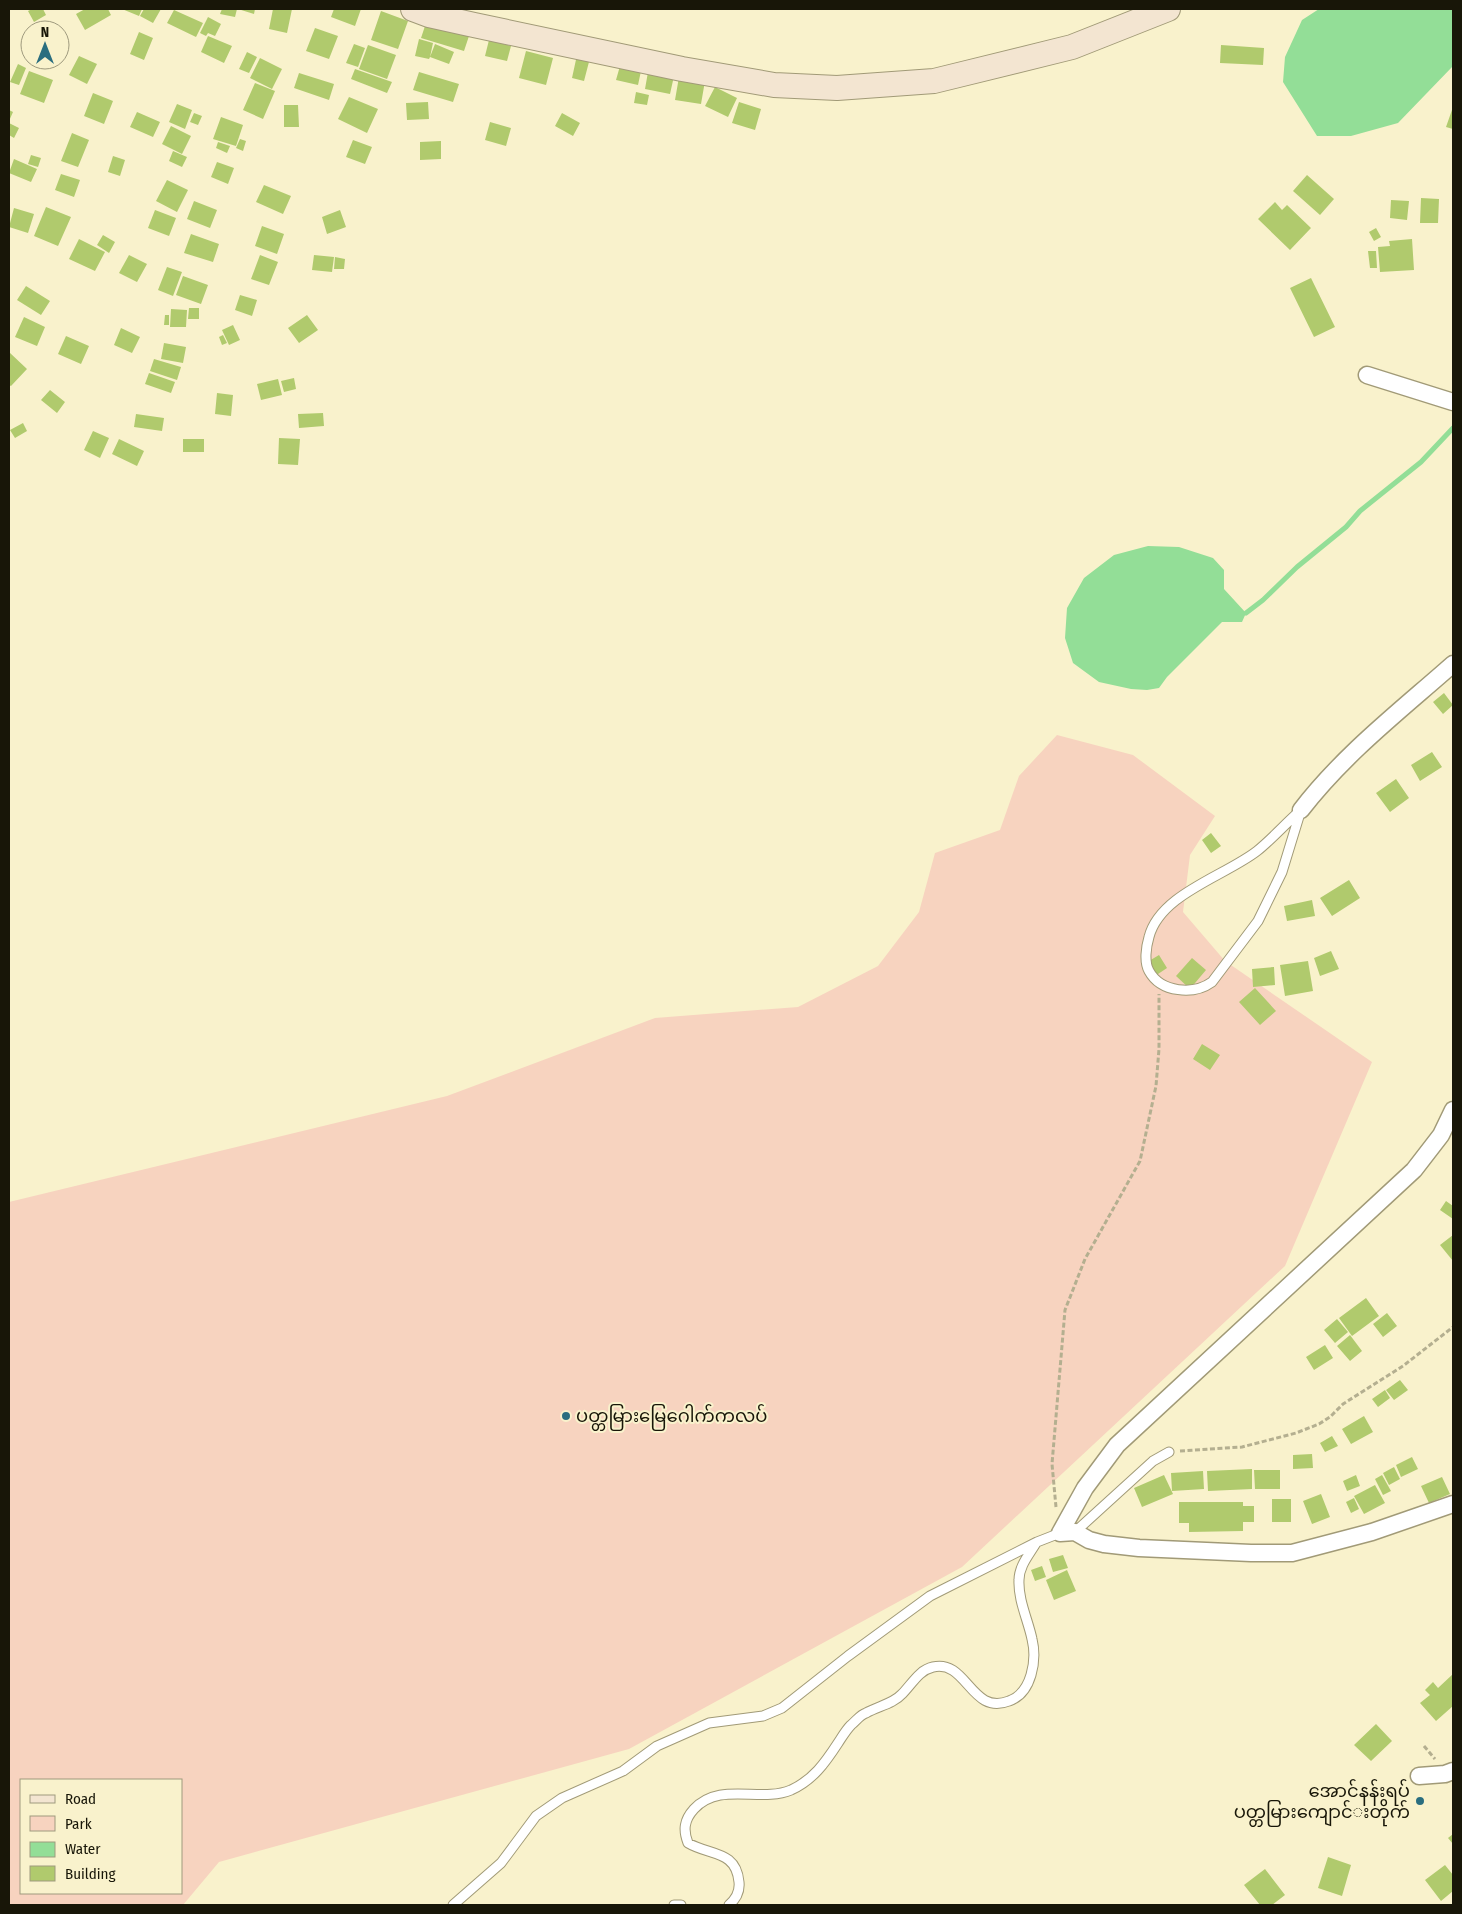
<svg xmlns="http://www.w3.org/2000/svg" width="1462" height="1914" font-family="'Fira Sans Condensed','Noto Sans Myanmar',sans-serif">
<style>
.green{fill:#f7d3bf;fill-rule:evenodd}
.water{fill:#93de97}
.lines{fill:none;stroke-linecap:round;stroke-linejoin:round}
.stream{stroke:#93de97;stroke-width:5}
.building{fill:#b0ca6d}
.lane-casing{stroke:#a19a77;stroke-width:11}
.street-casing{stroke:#a19a77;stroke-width:19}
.secondary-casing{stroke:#a19a77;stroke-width:26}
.path{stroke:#b4af90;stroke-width:3;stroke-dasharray:5 2.5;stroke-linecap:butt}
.lane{stroke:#fff;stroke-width:9}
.street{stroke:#fff;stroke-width:16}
.secondary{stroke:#f3e5d1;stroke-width:24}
.poi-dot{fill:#2a6e7f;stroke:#f9f2cc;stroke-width:2}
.labels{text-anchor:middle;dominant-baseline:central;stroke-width:4;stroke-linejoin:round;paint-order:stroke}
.poi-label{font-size:18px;fill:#181608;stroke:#f9f2cc;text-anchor:start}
</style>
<rect width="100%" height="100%" fill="#f9f2cc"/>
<!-- green -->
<path class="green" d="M1057,735L1133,755L1215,816L1190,855L1183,912L1225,961L1372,1062L1285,1266L962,1567L629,1749L219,1862L183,1905H9V1202L447,1096L655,1018L798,1007L878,966L919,912L935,853L1000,830L1019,776ZM21,1780H181V1893H21Z"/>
<!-- water -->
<path class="water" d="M1319,9H1453V66L1398,123L1351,136H1317L1283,82L1285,57L1302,20Z
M1148,546L1179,547L1213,558L1224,570V589L1246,613L1242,622H1222L1167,677L1159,688L1147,690L1131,689L1099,682L1073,663L1065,638L1067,608L1084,578L1114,555Z"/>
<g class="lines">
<!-- stream -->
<path class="stream" d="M1246,613L1263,600L1297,567L1346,527L1360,511L1421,462L1453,428"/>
</g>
<!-- building -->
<path class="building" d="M32,9H43L46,15L34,22L28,11Z
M85,9H108L111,15L85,30L76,14Z
M122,9H142L139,16Z
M144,9H161L153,23L140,16Z
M222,9H237L235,17L220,14Z
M238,9H255L254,14Z
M273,9H292L287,33L269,29Z
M334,9H361L355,26L331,17Z
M174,10L203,23L196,37L167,23Z
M381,11L408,21L398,49L371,40Z
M208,17L221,24L215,36L208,33L206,36L200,33Z
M426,23L469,36L464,51L421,38Z
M315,28L338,36L329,59L306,51Z
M139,32L153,38L144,60L130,54Z
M208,36L232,46L224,63L201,52Z
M419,39L433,43L430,57L435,44L454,52L449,64L430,57L429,59L415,56Z
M489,40L511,46L507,61L485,56Z
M354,44L365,48L358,67L346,63Z
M368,45L396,55L387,79L359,69Z
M1221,45L1264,48L1263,65L1220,63Z
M526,51L553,58L546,85L519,78Z
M247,52L257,57L249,73L239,69Z
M577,55L590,58L584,81L572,78Z
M79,56L97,64L87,84L69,75Z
M260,58L282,69L272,89L250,78Z
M18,64L26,68L19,85L10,82Z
M620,66L641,71L638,85L616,80Z
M355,69L392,82L387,93L351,79Z
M29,71L53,80L44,103L20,94Z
M419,72L459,84L453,102L413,90Z
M648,72L674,76L670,94L645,89Z
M299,73L334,84L329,100L294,88Z
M679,77L705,81L701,104L675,100Z
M255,83L275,91L263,119L243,110Z
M715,87L737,98L728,117L705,106Z
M636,92L649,95L647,105L634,103Z
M93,93L113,101L104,124L84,116Z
M349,97L378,109L367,133L338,119Z
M428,102L429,119L407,120L406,103Z
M739,102L761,109L755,130L732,123Z
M177,104L192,110L185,129L169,122Z
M284,105H298L299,127H284Z
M1453,107V129L1446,127Z
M9,110L13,112L9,121Z
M137,112L160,122L153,137L130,127Z
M194,113L202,116L198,125L190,122Z
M562,113L580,123L573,136L555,126Z
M221,117L243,125L236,146L213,139Z
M490,122L511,128L506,146L485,140Z
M9,123L19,128L14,138L9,135Z
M171,126L191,136L182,154L162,144Z
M72,133L89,140L78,167L61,161Z
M240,139L246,141L243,151L236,148Z
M353,140L372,147L365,164L346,157Z
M441,141V159L420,160V142Z
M218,142L230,146L227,153L216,148Z
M173,151L187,157L182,167L169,161Z
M31,155L41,158L38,167L28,164Z
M113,156L125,160L120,176L108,172Z
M14,159L37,169L31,182L9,173Z
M217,162L234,168L228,184L211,177Z
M61,174L80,180L74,197L55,190Z
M1307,175L1334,199L1320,215L1293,191Z
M167,180L188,190L177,212L156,201Z
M264,185L291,196L283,214L256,202Z
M1421,198L1439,199L1438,223H1420Z
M1391,200L1409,201L1407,220L1390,218Z
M194,201L217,210L210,228L187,219Z
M1275,202L1282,210L1287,205L1311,228L1290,250L1258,219Z
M46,207L71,217L58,246L34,236Z
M14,208L34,214L28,233L9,227Z
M155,210L176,218L169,236L148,228Z
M340,210L346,227L327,234L322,217Z
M262,226L284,234L277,254L255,246Z
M1376,228L1381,237L1374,241L1369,232Z
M191,234L219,244L213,262L184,253Z
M103,235L115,242L109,253L97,245Z
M79,239L105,252L95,271L69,259Z
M1412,239L1414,270L1380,272L1378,247L1390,246L1389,241Z
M1368,251H1376L1377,268H1370Z
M129,255L147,264L137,282L119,273Z
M260,255L278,262L269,285L251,279Z
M314,255L334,257L332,272L312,270Z
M335,257L345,259L344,269H334Z
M167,267L182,272L173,296L158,290Z
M183,276L208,285L201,304L176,295Z
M1311,278L1335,327L1314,337L1290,288Z
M26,286L50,301L41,315L17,300Z
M240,295L257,300L252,316L235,310Z
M189,308H199V319H188Z
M171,309L187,310L186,327H170Z
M165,315H169V325H164Z
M307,315L318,330L299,343L288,328Z
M24,317L45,327L37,346L15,337Z
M233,325L240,340L229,345L222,330Z
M121,328L140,337L132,353L114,345Z
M223,335L227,343L222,345L219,337Z
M66,336L89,346L81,364L58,354Z
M164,343L186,347L183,363L161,359Z
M9,352L27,369L11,386L9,385Z
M154,359L181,367L177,380L150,371Z
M149,373L175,382L171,393L145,384Z
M294,378L296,389L284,392L281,381Z
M278,379L282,395L261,400L257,384Z
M50,390L65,402L57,413L41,400Z
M217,393L233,395L231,416L215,414Z
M323,413L324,426L299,428L298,414Z
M136,414L164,418L162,431L134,427Z
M23,423L27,431L15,438L10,430Z
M93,431L109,438L100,458L84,450Z
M279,438L300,439L298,465L278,464Z
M119,439L144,451L137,466L112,454Z
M183,439H204V452H183Z
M1444,693L1453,705L1443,714L1433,702Z
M1432,752L1442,767L1420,781L1411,765Z
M1396,779L1409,798L1390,812L1376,793Z
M1211,833L1221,846L1211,853L1202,840Z
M1349,880L1360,898L1332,916L1320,898Z
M1312,900L1315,916L1287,921L1284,906Z
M1331,951L1339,969L1320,976L1314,958Z
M1159,955L1167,968L1152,978L1144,964Z
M1192,958L1206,970L1190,989L1176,976Z
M1308,961L1313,991L1285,996L1280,965Z
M1274,967L1275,985L1253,987L1252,969Z
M1255,988L1276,1011L1260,1025L1239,1002Z
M1202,1044L1220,1055L1210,1070L1193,1059Z
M1446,1201L1453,1206V1219L1440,1210Z
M1453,1235V1261L1440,1245Z
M1366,1298L1379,1316L1352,1336L1339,1318Z
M1387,1313L1397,1326L1383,1337L1373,1324Z
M1337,1319L1348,1332L1335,1343L1324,1330Z
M1350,1335L1362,1351L1350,1361L1337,1346Z
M1325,1345L1333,1358L1314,1370L1306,1357Z
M1400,1380L1408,1390L1394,1400L1386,1390Z
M1385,1390L1390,1398L1378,1407L1372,1399Z
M1364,1416L1373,1432L1351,1444L1342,1429Z
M1332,1436L1338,1446L1325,1452L1320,1443Z
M1312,1454L1313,1468L1293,1469V1455Z
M1412,1457L1418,1469L1401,1477L1396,1465Z
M1394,1467L1400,1479L1389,1485L1383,1473Z
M1252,1469V1489L1208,1491L1207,1471Z
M1254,1470H1280V1489H1255Z
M1203,1471L1204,1489L1172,1491L1171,1473Z
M1164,1475L1173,1494L1142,1507L1134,1488Z
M1356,1475L1360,1486L1347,1491L1343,1481Z
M1382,1475L1391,1491L1383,1495L1375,1479Z
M1442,1477L1450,1494L1429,1503L1421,1486Z
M1375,1485L1385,1503L1364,1514L1354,1496Z
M1321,1494L1330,1517L1312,1524L1303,1501Z
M1354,1498L1359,1509L1351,1513L1346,1502Z
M1272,1499H1291V1522H1272Z
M1179,1502H1243V1506H1254V1522H1243V1531L1189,1532V1523H1179Z
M1063,1555L1068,1568L1053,1572L1049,1559Z
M1042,1566L1046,1577L1035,1581L1031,1570Z
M1067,1570L1076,1591L1054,1600L1046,1580Z
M1453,1674V1706L1436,1721L1420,1703L1430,1695L1425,1690L1433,1682L1438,1688Z
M1376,1724L1392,1741L1371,1761L1354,1745Z
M1453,1834V1844L1448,1838Z
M1328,1857L1351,1865L1342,1896L1318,1888Z
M1445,1865L1453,1875V1891L1441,1901L1425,1880Z
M1265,1869L1285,1895L1272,1905H1260L1244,1885Z"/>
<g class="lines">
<!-- lane casing -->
<g class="lane-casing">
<path id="lane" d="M1301,810L1282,872L1258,921L1212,982C1194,995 1161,993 1149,971C1144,962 1146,947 1149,937C1160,894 1225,876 1257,851C1272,839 1286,823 1301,810Z
M1075,1532L1153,1461L1169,1452
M453,1905L501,1863L536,1816L562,1798L623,1771L657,1746L709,1723L763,1716L782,1708L848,1656L930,1596L1037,1542L1060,1533
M674,1905H681
M729,1905C736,1899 740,1891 739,1882C736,1850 710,1856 688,1843C683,1830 684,1820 694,1809C720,1781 760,1803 791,1790C813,1780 825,1763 838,1743C842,1737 846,1730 851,1725C856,1721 860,1715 866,1713C878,1706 893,1704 902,1694C912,1684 919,1670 933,1667C967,1659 971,1716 1009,1701C1032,1693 1037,1660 1032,1639C1028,1620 1018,1600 1019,1580C1019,1566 1029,1555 1036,1543"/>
</g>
<!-- street casing -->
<g class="street-casing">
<path id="street" d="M1367,375L1453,402
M1301,810C1344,754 1401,710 1453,664
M1060,1533L1085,1488L1117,1445L1414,1170L1441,1135L1453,1110
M1060,1533L1075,1532L1089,1540L1104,1544L1139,1548L1251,1553H1292L1372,1532L1453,1504
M1419,1776L1445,1774L1453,1771"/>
</g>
<!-- secondary casing -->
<g class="secondary-casing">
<path id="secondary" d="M413,9L429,15L474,25L682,69L774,85L837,88L934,81L1072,47L1168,9"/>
</g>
<!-- path -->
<path class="path" d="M1180,1451L1242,1447L1296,1433L1319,1424L1330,1417L1343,1404L1403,1366L1453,1327
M1056,1507L1052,1464L1065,1310L1085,1259L1140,1161L1156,1086L1159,1049V994
M1424,1746L1435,1759"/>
<!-- lane -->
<use href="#lane" class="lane"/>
<!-- street -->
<use href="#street" class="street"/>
<!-- secondary -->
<use href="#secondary" class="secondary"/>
</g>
<!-- markers -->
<g class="poi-dot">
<circle cx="566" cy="1416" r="5"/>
<circle cx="1420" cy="1801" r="5"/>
</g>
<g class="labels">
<!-- poi labels -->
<g class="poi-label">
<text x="576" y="1416">ပတ္တမြားမြေဂေါက်ကလပ်</text>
<text x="1410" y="1791" text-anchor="end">အောင်နန်းရပ်<tspan x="1410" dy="21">ပတ္တမြား‌ကျောင်‌းတိုက်</tspan></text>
</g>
</g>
<!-- border -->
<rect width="1462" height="1914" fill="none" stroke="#181608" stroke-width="20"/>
<!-- legend -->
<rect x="20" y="1779" width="162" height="115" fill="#f9f2cc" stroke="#9f9a7e"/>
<rect x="30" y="1795" width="25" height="8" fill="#f3e5d1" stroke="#9f9a7e"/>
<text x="65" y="1804" font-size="15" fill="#181608">Road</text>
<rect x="30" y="1816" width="25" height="15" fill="#f7d3bf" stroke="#9f9a7e"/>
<text x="65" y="1829" font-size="15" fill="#181608">Park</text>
<rect x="30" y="1842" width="25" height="15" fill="#93de97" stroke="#9f9a7e"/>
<text x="65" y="1854" font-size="15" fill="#181608">Water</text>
<rect x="30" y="1866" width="25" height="15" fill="#b0ca6d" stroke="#9f9a7e"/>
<text x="65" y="1879" font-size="15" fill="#181608">Building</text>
<!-- north arrow -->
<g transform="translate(45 45)"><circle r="24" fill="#f9f2cc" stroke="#9f9a7e"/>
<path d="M0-4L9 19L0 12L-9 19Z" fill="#2a6e7f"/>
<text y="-8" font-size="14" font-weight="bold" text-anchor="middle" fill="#181608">N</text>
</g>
</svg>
